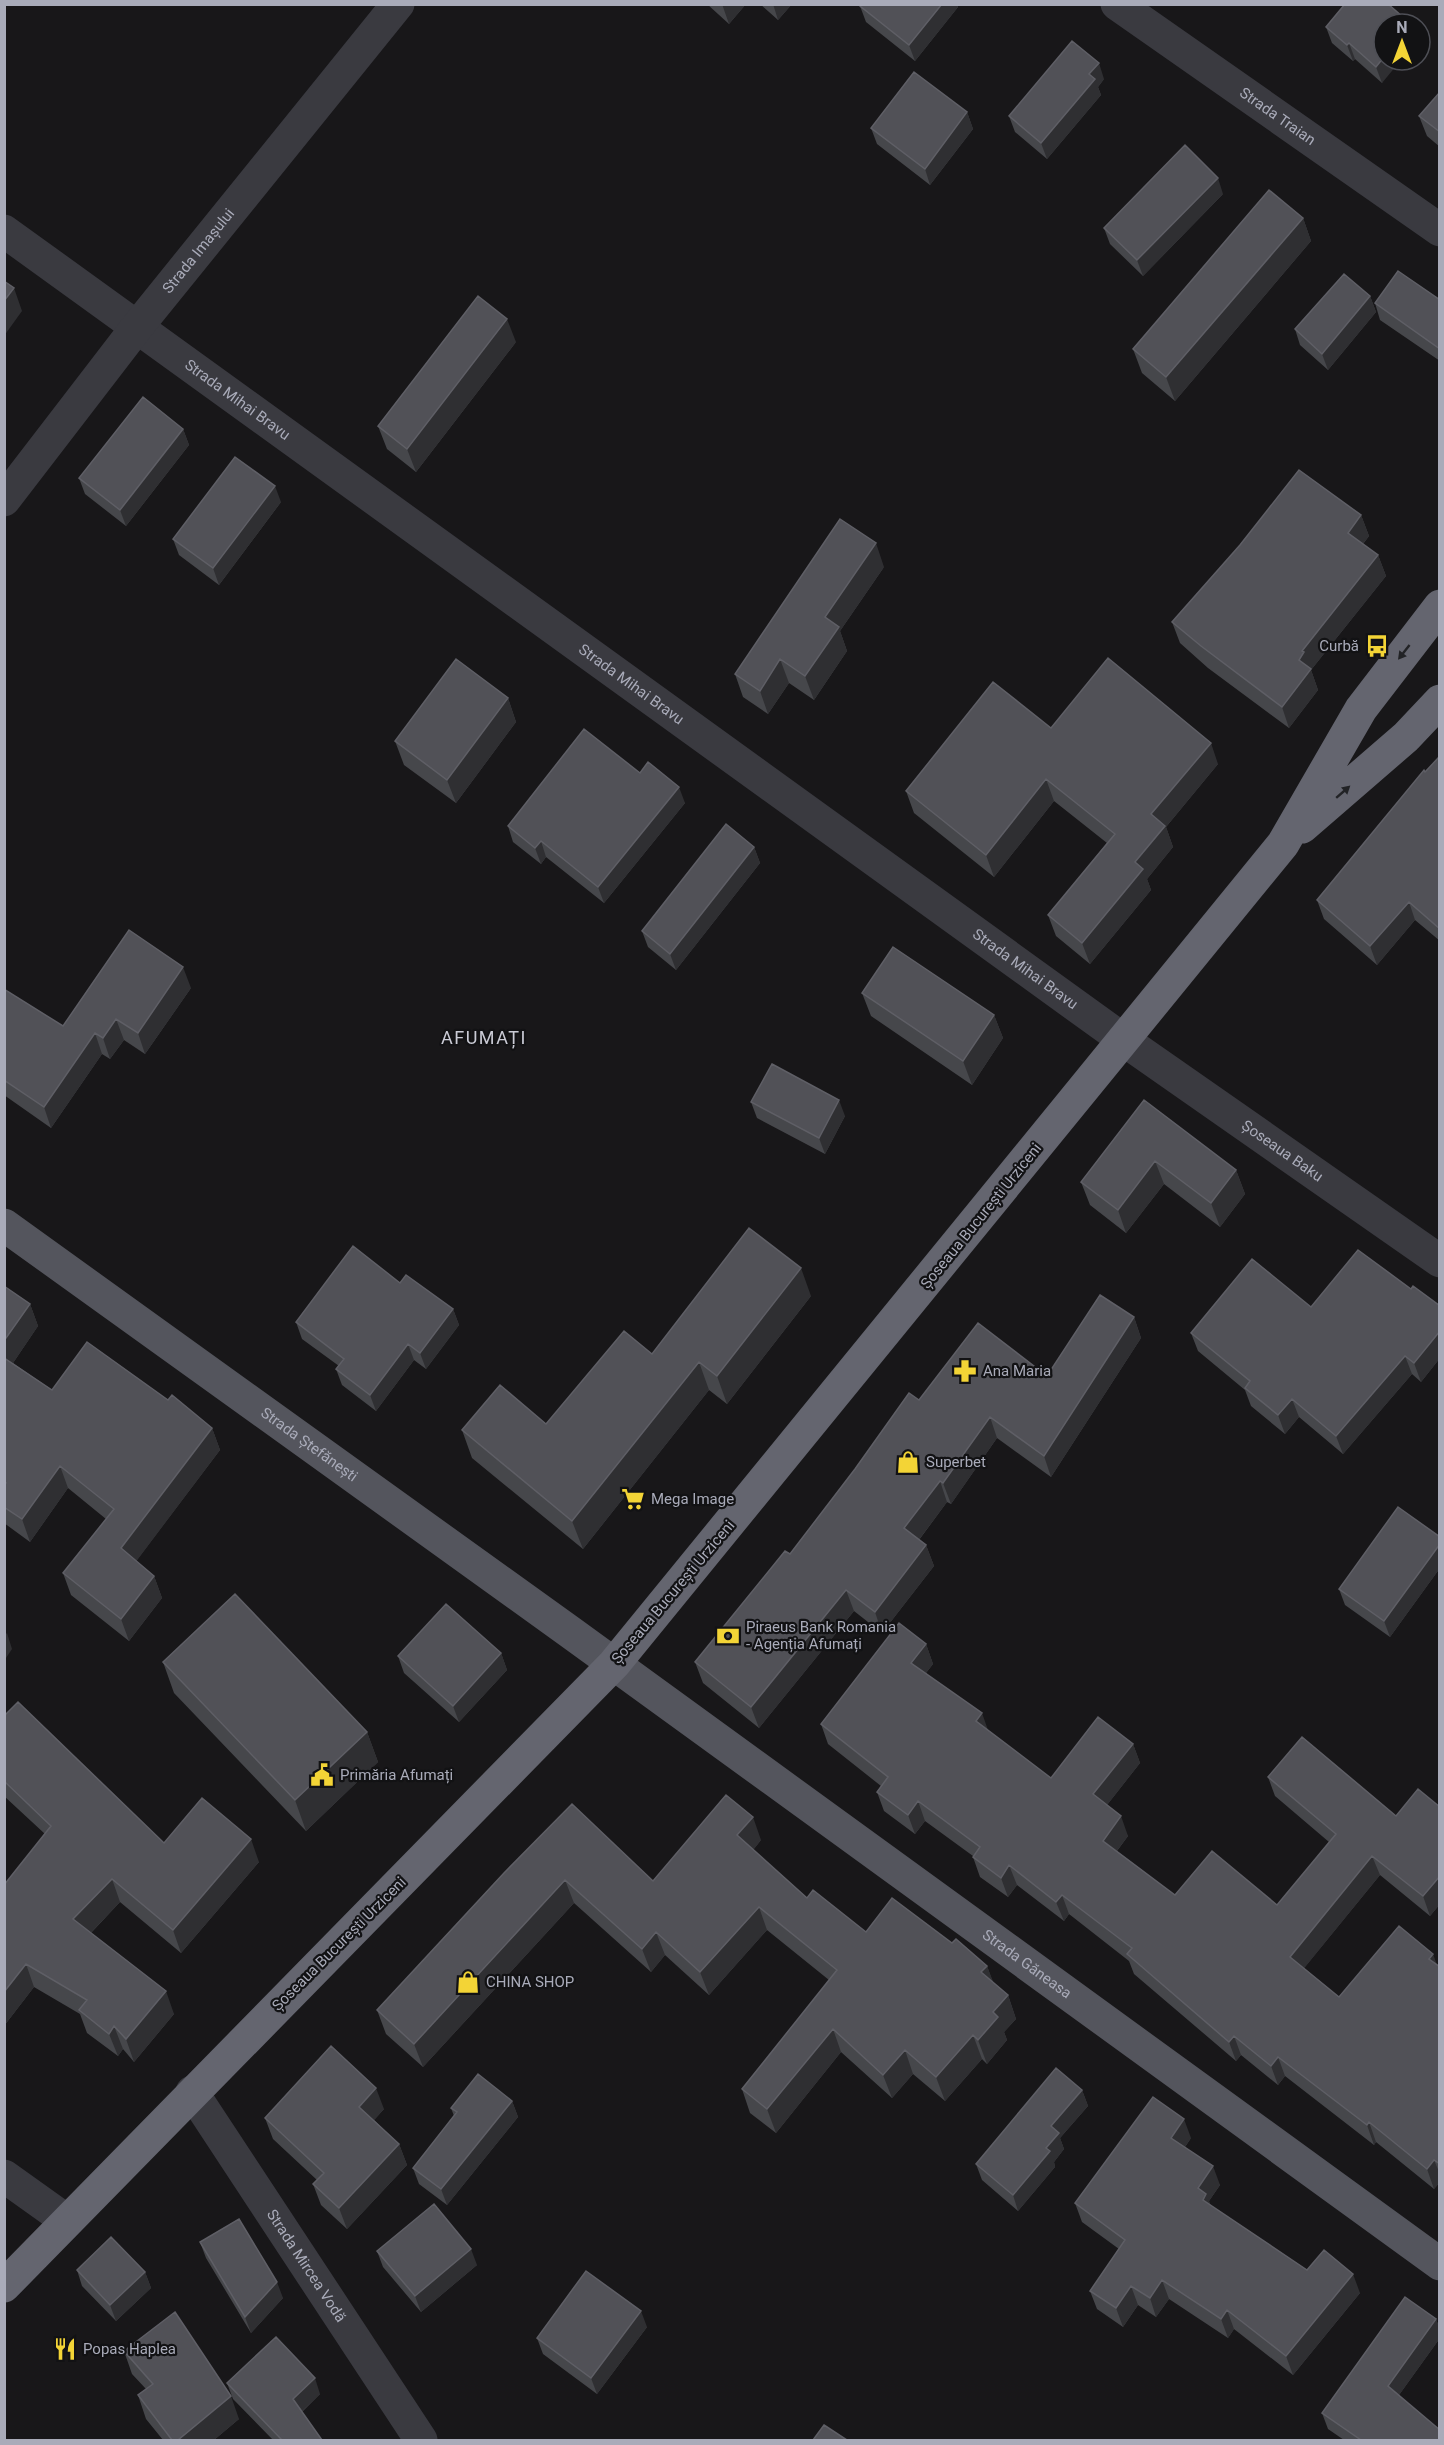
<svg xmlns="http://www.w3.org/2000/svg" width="1444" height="2445" font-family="Roboto,sans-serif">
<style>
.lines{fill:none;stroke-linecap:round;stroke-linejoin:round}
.minor{stroke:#3a3a40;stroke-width:33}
.major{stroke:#54555d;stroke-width:33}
.highway{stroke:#64656f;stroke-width:33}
.wall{fill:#46474b}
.shaded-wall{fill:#2f2f32}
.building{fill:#515157;stroke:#5f5f66;stroke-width:1.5}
.oneway{fill:#222326}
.labels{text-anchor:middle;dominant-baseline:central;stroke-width:4.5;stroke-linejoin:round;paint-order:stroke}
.street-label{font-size:15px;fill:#a9abb9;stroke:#121214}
.poi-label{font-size:15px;fill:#a9abb9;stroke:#121214;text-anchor:start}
.quarter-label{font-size:18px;letter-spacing:1.5px;fill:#cacbd5;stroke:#121214}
</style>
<rect width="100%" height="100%" fill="#181719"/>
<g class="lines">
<!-- minor -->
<g class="minor">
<path id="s1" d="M1117,4L1440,230"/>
<path id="s2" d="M4,231L1125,1041L1440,1261"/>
<path id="s3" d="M4,500L137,327L398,4"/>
<path id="s4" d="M192,2092L421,2440"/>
<path d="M4,2176L67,2221"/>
</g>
<!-- major -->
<path class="major" id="s5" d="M4,1225L570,1632L1440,2264"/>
<!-- highway -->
<path class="highway" d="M1302,827L1406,737L1440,701
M4,2286L614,1664L1283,844L1361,709L1440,606"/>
</g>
<!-- wall -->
<path class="wall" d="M707,4H746L729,24Z
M760,4H792L778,20Z
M861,4H957L958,7L915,61L866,22L860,6Z
M1411,24L1382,83L1355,59L1353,61L1332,43L1326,27Z
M1104,79L1098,87L1101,95L1047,159L1015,132L1009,116Z
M1440,92V147L1427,136L1419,116Z
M967,112L973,129L930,185L877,144L871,128Z
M1223,194L1143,276L1110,244L1104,228Z
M1303,218L1311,241L1175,401L1142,373L1133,349Z
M1370,296L1376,312L1328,370L1300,345L1295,329Z
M1440,300V361L1380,320L1375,303Z
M516,342L416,472L387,449L378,426Z
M183,429L189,445L126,526L85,494L79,478Z
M281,502L219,585L179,555L173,539Z
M1361,515L1369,536L1363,544L1378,555L1386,576L1311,670L1318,690L1289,728L1208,668L1180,643L1172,622Z
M884,567L840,631L847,651L814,700L789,683L768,714L743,697L735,674Z
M508,698L516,722L456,803L404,765L395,741Z
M1051,728L1218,764L1166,827L1173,847L1147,879L1151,890L1090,964L1056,936L1048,915L1107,843L1054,801L994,877L914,813L906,791Z
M1440,756V941L1415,920L1377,965L1324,919L1317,900Z
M640,773L685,803L604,903L546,857L541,864L513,842L508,826Z
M754,847L760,863L676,970L648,947L642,931Z
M191,988L145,1054L124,1040L110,1059L102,1054L51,1128L4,1095V989L63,1026Z
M862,993L994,1015L1003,1038L972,1085L871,1016Z
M1144,1100L1236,1170L1245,1194L1220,1227L1164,1184L1126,1233L1090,1205L1081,1182Z
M751,1102L845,1116L825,1154L757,1118Z
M400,1283L453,1309L459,1325L426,1369L414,1360L376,1411L342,1385L336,1369L339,1366L302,1339L296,1322Z
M4,1286L30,1304L38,1326L13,1363L52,1390L168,1400L212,1428L220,1450L136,1561L154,1576L162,1598L129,1641L71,1595L63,1573L106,1519L68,1488L30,1542L4,1523Z
M1411,1289L1440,1306V1358L1421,1382L1412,1374L1343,1454L1299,1417L1285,1434L1251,1406L1245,1390L1198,1351L1191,1333L1311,1307Z
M811,1296L727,1404L709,1390L583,1549L472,1458L462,1430L546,1424L652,1354Z
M1134,1317L1141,1338L1051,1477L997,1438L951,1504L947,1502L919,1540L926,1545L934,1566L882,1633L854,1611L759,1728L703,1683L695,1662L790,1554L919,1400L1047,1376Z
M1440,1544V1568L1390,1637L1345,1605L1339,1589Z
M926,1644L933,1664L926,1673L988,1731L1051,1778L1133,1744L1140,1763L1107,1805L1128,1836L1117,1851L1175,1895L1277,1905L1329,1842L1275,1796L1268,1777L1396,1816L1440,1807V1904L1430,1916L1380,1875L1304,1968L1339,1997L1437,1965L1440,1967V2182L1434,2189L1376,2142L1374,2145L1285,2076L1278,2085L1241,2055L1236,2061L1134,1974L1129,1961L1069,1914L1064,1921L1017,1885L1008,1897L980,1877L973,1857V1856L925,1821L915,1834L884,1811L877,1792L881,1786L828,1744L821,1724Z
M501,1653L507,1670L459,1722L404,1673L398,1656Z
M163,1662L367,1732L378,1762L306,1831L174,1693Z
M4,1716L164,1843L259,1862L181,1953L120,1902L91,1933L174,2014L134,2062L123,2049L118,2056L87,2033L80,2014L34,1987L4,2026V1885L45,1834L4,1796Z
M761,1840L753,1850L807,1898L866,1932L952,1943L987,1966L993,1983L1008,1995L1016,2019L1004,2032L1007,2040L987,2064L982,2059L945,2101L913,2074L892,2098L841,2052L776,2133L750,2113L742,2089L829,1980L767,1930L709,1995L665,1955L651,1972L574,1903L423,2067L386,2034L377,2010L504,1873L653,1881Z
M1082,2090L1088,2106L1060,2138L1064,2149L1054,2162L1055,2167L1018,2211L982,2180L976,2164Z
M512,2101L518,2117L447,2205L419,2184L413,2168L454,2116L451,2108Z
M384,2109L374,2120L399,2144L407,2165L347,2229L321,2205L313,2184L317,2180L273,2139L265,2118Z
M1191,2138L1185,2147L1220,2185L1209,2201L1210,2205L1307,2270L1360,2293L1293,2375L1234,2329L1228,2338L1169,2299L1156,2317L1138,2305L1123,2327L1097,2309L1090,2291L1119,2249L1082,2222L1075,2203Z
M200,2242L283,2298L251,2333L206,2258Z
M377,2251L477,2265L421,2312L383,2267Z
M77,2270L145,2272L151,2288L116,2321L82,2286Z
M1436,2319L1440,2330V2338L1399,2395L1440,2440H1344L1328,2429L1322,2413Z
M647,2327L597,2394L543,2354L537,2338Z
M124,2351L239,2419L214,2440H163L146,2419L138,2395L146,2389L132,2374Z
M227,2383L320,2394L302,2412L322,2440H273L233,2399Z"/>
<!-- shaded-wall -->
<path class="shaded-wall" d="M722,4H746L729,24Z
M773,4H792L778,20Z
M942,4H957L958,7L915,61L909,45Z
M1349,43L1355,59L1353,61L1347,45Z
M1384,57V60H1401L1382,83L1376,67Z
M1099,63L1104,79L1098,87L1101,95L1047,159L1041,143L1089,74Z
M967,112L973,129L930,185L925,169Z
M1218,178L1223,194L1143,276L1137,260Z
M1303,218L1311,241L1175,401L1166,377Z
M14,288L22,311L4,336V301Z
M1370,296L1376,312L1328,370L1322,354Z
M507,319L516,342L416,472L407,449Z
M183,429L189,445L126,526L120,510Z
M275,486L281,502L219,585L213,568Z
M1361,515L1369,536L1355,554L1348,533Z
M876,543L884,567L840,631L847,651L814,700L805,676L825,617Z
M1378,555L1386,576L1311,670L1318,690L1289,728L1282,707L1302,651Z
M780,659L789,683L768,714L760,691Z
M508,698L516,722L456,803L447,780Z
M1211,743L1218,764L1166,827L1173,847L1147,879L1151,890L1090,964L1082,943L1135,862L1151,814Z
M1046,779L1054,801L994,877L986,855Z
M679,787L685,803L604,903L598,887Z
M541,841L546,857L541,864L535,848Z
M754,847L760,863L676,970L670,954Z
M1409,902L1415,920L1377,965L1370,946Z
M183,967L191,988L145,1054L138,1033Z
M994,1015L1003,1038L972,1085L963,1061Z
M116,1019L124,1040L110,1059L103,1038Z
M95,1033L102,1054L51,1128L44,1107Z
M839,1100L845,1116L825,1154L819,1138Z
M1155,1161L1164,1184L1126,1233L1118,1210Z
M1236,1170L1245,1194L1220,1227L1211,1203Z
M801,1268L811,1296L727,1404L717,1376Z
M30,1304L38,1326L5,1375L4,1341Z
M453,1309L459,1325L426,1369L420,1353Z
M1134,1317L1141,1338L1051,1477L1044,1456Z
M1440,1331V1358L1421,1382L1414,1363Z
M408,1344L414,1360L376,1411L370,1395Z
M1405,1356L1412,1374L1343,1454L1336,1436Z
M699,1362L709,1390L583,1549L572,1521Z
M1292,1399L1299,1417L1285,1434L1278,1415Z
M990,1417L997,1438L951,1504L943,1483Z
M212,1428L220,1450L129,1571L121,1548Z
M60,1466L68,1488L30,1542L22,1519Z
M940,1481L947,1502L912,1549L904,1528Z
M1440,1544V1568L1390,1637L1384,1621Z
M926,1545L934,1566L882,1633L875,1612Z
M154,1576L162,1598L129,1641L121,1619Z
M846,1590L854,1611L759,1728L751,1707Z
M7,1633L12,1649L4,1661V1636Z
M926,1644L933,1664L919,1682L911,1663Z
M501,1653L507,1670L459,1722L453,1706Z
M982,1713L989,1733L976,1721Z
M367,1732L378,1762L306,1831L295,1800Z
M1133,1744L1140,1763L1100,1814L1093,1794Z
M918,1801L925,1821L915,1834L908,1815Z
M1121,1816L1128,1836L1110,1860L1103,1841Z
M753,1817L761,1840L746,1859L737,1835Z
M251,1839L259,1862L181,1953L173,1930Z
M1372,1856L1380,1875L1297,1977L1290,1957Z
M1009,1865L1017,1885L1008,1897L1001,1878Z
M1440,1876V1904L1430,1916L1423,1896Z
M112,1879L120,1902L82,1942L73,1919Z
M565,1880L574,1903L423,2067L414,2044Z
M1062,1895L1069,1914L1064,1921L1056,1902Z
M759,1907L767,1930L709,1995L700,1972Z
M656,1932L665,1955L651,1972L642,1949Z
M1433,1954L1440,1973L1429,1959Z
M26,1964L34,1987L4,2026V1992Z
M987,1966L996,1989L981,1972Z
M166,1991L174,2014L134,2062L126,2039Z
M1008,1995L1016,2019L1004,2032L1007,2040L987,2064L978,2040L993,2012Z
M114,2026L123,2049L118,2056L109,2034Z
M833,2029L841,2052L776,2133L767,2109Z
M973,2035L982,2059L945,2101L936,2077Z
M1234,2036L1241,2055L1236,2061L1229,2042Z
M905,2050L913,2074L892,2098L883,2075Z
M1278,2057L1285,2076L1278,2085L1271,2066Z
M376,2088L384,2109L367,2128L359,2107Z
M1082,2090L1088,2106L1060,2138L1064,2149L1054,2162L1055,2167L1018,2211L1013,2195L1046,2148L1051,2126Z
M512,2101L518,2117L447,2205L441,2189Z
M1184,2119L1191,2138L1178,2157L1171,2138Z
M1369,2122L1376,2142L1374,2145L1367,2125Z
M399,2144L407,2165L347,2229L339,2208Z
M1434,2160L1440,2174V2182L1434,2189L1427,2169Z
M1213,2166L1220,2185L1209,2201L1213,2213L1209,2218L1198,2188Z
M471,2249L477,2265L421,2312L415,2296Z
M145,2272L151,2288L116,2321L110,2305Z
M1353,2274L1360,2293L1293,2375L1286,2356Z
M1162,2280L1169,2299L1156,2317L1150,2298Z
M277,2282L283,2298L251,2333L245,2317Z
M1131,2286L1138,2305L1123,2327L1116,2308Z
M1227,2310L1234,2329L1228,2338L1221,2319Z
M641,2311L647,2327L597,2394L591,2378Z
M1436,2319L1440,2330V2338L1394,2402L1388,2386Z
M315,2378L320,2394L298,2415L293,2399Z
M231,2396L239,2419L214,2440H178Z"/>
<!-- building -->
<path class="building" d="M861,4H942L909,45L860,6Z
M1345,4H1388L1411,24H1384V57L1376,67L1349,43L1347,45L1326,27Z
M1072,41L1099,63L1089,74L1095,79L1041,143L1009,116Z
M914,72L967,112L925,169L871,128Z
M1440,92V132L1419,116Z
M1185,145L1218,178L1137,260L1104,228Z
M1269,190L1303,218L1166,377L1133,349Z
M1398,271L1440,300V349L1375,303Z
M1344,274L1370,296L1322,354L1295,329Z
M4,281L14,288L4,301Z
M478,296L507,319L407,449L378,426Z
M143,397L183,429L120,510L79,478Z
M235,457L275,486L213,568L173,539Z
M1299,470L1361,515L1348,533L1378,555L1302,651L1304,652L1299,660L1311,669L1282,707L1201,646L1172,622L1240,545Z
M840,519L876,543L825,617L839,627L805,676L780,659L760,691L735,674Z
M1108,658L1211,743L1151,814L1165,826L1135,862L1143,869L1082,943L1048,915L1115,834L1046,779L986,855L906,791L993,682L1051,728Z
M456,659L508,698L447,780L395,741Z
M584,729L640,773L648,762L679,787L598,887L541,841L535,848L508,826Z
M1440,756V929L1409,902L1370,946L1317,900L1424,770L1425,772Z
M726,824L754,847L670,954L642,931Z
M129,930L183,967L138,1033L116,1019L103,1038L95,1033L44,1107L4,1080V989L63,1026Z
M893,947L994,1015L963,1061L862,993Z
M772,1064L839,1100L819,1138L751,1102Z
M1144,1100L1236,1170L1211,1203L1155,1161L1118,1210L1081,1182Z
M749,1228L801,1268L717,1376L699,1362L572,1521L462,1430L500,1385L546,1424L624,1331L652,1354Z
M353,1246L400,1283L406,1275L453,1309L420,1353L408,1344L370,1395L336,1369L344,1359L296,1322Z
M1358,1250L1411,1289L1413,1286L1440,1306V1331L1414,1363L1405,1356L1336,1436L1292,1399L1278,1415L1245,1388L1250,1381L1191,1333L1252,1259L1311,1307Z
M4,1286L30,1304L4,1341Z
M1100,1295L1134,1317L1044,1456L990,1417L943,1483L940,1481L904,1528L926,1545L875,1612L846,1590L751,1707L695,1662L785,1551L790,1554L855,1469L909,1393L919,1400L978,1323L1047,1376Z
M87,1342L168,1400L172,1395L212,1428L121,1548L154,1576L121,1619L63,1573L114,1509L60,1466L22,1519L4,1507V1485L6,1483L4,1482V1358L52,1390Z
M1398,1507L1440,1537V1544L1384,1621L1339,1589Z
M235,1594L367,1732L295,1800L163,1662Z
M446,1604L501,1653L453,1706L398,1656Z
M899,1623L926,1644L911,1663L982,1713L976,1721L1051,1778L1098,1717L1133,1744L1093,1794L1121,1816L1103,1841L1175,1895L1212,1851L1277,1905L1336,1834L1268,1777L1302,1737L1396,1816L1418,1789L1440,1807V1876L1423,1896L1372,1856L1290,1957L1339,1997L1399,1926L1433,1954L1429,1959L1440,1967V2164L1434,2160L1427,2169L1369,2122L1367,2125L1278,2057L1271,2066L1234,2036L1229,2042L1127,1954L1132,1948L1062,1895L1056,1902L1009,1865L1001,1878L973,1857L980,1847L918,1801L908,1815L877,1792L888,1777L821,1724Z
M18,1702L164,1843L202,1798L251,1839L173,1930L112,1879L73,1919L166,1991L126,2039L114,2026L109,2034L79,2010L87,2000L26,1964L4,1992V1885L51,1826L4,1781V1716Z
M726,1795L753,1817L737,1835L807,1898L813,1890L866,1932L892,1898L952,1943L956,1939L987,1966L981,1972L1008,1995L993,2012L998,2017L978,2040L973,2035L936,2077L905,2050L883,2075L833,2029L767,2109L742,2089L837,1970L759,1907L700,1972L656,1932L642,1949L565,1880L414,2044L377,2010L504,1873L572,1804L653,1881Z
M331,2046L376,2088L359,2107L399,2144L339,2208L313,2184L324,2173L265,2118Z
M1056,2068L1082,2090L1051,2126L1059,2133L1046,2148L1050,2151L1013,2195L976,2164Z
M478,2074L512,2101L441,2189L413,2168L457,2112L451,2108Z
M1153,2097L1184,2119L1171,2138L1213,2166L1198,2188L1206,2194L1203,2200L1307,2270L1324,2250L1353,2274L1286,2356L1227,2310L1221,2319L1162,2280L1150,2298L1131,2286L1116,2308L1090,2291L1125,2240L1075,2203Z
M434,2204L471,2249L415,2296L377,2251Z
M239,2219L277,2282L245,2317L200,2242Z
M111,2237L145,2272L110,2305L77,2270Z
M586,2271L641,2311L591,2378L537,2338Z
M1405,2297L1436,2319L1388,2386L1440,2430V2440H1361L1322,2413Z
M175,2312L231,2396L178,2440H172L138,2395L153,2384L124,2351Z
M276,2337L315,2378L293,2399L322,2440H282L227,2383Z
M824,2425L847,2440H813Z"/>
<!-- one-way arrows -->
<defs><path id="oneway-solid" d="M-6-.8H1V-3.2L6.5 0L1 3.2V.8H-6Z" transform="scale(1.5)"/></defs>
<g class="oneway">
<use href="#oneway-solid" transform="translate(1404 652) rotate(128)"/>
<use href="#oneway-solid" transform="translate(1343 792) rotate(-41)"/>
</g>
<!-- icons -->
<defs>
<g id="bus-bare" transform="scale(1.8)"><path d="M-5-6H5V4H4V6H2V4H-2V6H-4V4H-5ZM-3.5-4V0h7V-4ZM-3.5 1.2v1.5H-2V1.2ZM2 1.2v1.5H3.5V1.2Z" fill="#f3d436" stroke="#121214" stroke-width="2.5" paint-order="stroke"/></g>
<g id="pharmacy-bare" transform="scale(1.8)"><path d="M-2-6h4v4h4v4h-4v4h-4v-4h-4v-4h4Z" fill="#f3d436" stroke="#121214" stroke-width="2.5" paint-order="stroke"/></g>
<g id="shop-bare" transform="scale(1.8)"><path d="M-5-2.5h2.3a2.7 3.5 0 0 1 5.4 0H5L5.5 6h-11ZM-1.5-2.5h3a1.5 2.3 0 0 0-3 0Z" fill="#f3d436" stroke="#121214" stroke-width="2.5" paint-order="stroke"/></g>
<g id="supermarket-bare" transform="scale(1.8)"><path d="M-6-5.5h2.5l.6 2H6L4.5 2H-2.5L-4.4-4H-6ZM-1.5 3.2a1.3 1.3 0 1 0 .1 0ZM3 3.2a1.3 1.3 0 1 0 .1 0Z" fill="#f3d436" stroke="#121214" stroke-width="2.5" paint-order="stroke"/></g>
<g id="bank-bare" transform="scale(1.8)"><path d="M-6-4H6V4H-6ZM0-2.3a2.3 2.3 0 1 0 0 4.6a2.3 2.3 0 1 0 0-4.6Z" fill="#f3d436" stroke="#121214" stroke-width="2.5" paint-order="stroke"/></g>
<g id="civic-bare" transform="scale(1.8)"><path d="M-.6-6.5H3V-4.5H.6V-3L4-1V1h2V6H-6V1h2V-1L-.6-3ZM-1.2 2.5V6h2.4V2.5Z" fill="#f3d436" stroke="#121214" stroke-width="2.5" paint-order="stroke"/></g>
<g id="restaurant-bare" transform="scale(1.8)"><path d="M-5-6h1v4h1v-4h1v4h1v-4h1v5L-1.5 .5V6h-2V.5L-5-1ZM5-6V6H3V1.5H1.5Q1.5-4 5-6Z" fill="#f3d436" stroke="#121214" stroke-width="2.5" paint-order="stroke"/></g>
</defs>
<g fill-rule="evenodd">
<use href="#bus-bare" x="1377" y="646"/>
<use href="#pharmacy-bare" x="965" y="1371"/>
<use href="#shop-bare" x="908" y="1462"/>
<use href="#supermarket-bare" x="633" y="1499"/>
<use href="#bank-bare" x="728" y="1636"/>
<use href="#civic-bare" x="322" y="1775"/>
<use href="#shop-bare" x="468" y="1982"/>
<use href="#restaurant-bare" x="65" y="2349"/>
</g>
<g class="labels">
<!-- street labels -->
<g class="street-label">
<text stroke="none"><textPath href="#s1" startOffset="196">Strada Traian</textPath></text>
<text stroke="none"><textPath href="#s3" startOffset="316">Strada Imașului</textPath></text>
<text stroke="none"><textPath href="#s2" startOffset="288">Strada Mihai Bravu</textPath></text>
<text stroke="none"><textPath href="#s2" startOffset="774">Strada Mihai Bravu</textPath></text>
<text stroke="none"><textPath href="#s2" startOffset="1260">Strada Mihai Bravu</textPath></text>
<text stroke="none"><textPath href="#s2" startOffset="1575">Șoseaua Baku</textPath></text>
<text transform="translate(981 1216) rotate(-51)">Șoseaua București Urziceni</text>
<text stroke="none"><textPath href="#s5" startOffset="376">Strada Ștefănești</textPath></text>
<text transform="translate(673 1592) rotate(-50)">Șoseaua București Urziceni</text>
<text transform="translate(339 1944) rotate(-45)">Șoseaua București Urziceni</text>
<text stroke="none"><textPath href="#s5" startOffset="1262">Strada Găneasa</textPath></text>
<text stroke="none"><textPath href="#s4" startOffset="208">Strada Mircea Vodă</textPath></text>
</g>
<!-- poi labels -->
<g class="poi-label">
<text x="1359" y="646" text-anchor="end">Curbă</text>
<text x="983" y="1371">Ana Maria</text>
<text x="926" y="1462">Superbet</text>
<text x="651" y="1499">Mega Image</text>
<text x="746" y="1627">Piraeus Bank Romania<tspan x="746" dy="17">- Agenția Afumați</tspan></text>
<text x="340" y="1775">Primăria Afumați</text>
<text x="486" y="1982">CHINA SHOP</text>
<text x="83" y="2349">Popas Haplea</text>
</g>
<!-- quarter labels -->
<g class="quarter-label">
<text x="484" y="1037">AFUMAȚI</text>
</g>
</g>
<!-- border -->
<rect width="1444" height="2445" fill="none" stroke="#a9abb9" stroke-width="12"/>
<!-- north arrow -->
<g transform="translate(1402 42)"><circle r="28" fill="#121214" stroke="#4e4f56" stroke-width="1.5"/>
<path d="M0-4.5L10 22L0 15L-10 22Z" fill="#f3d436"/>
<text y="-9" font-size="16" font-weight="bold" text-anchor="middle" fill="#a9abb9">N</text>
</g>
</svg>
